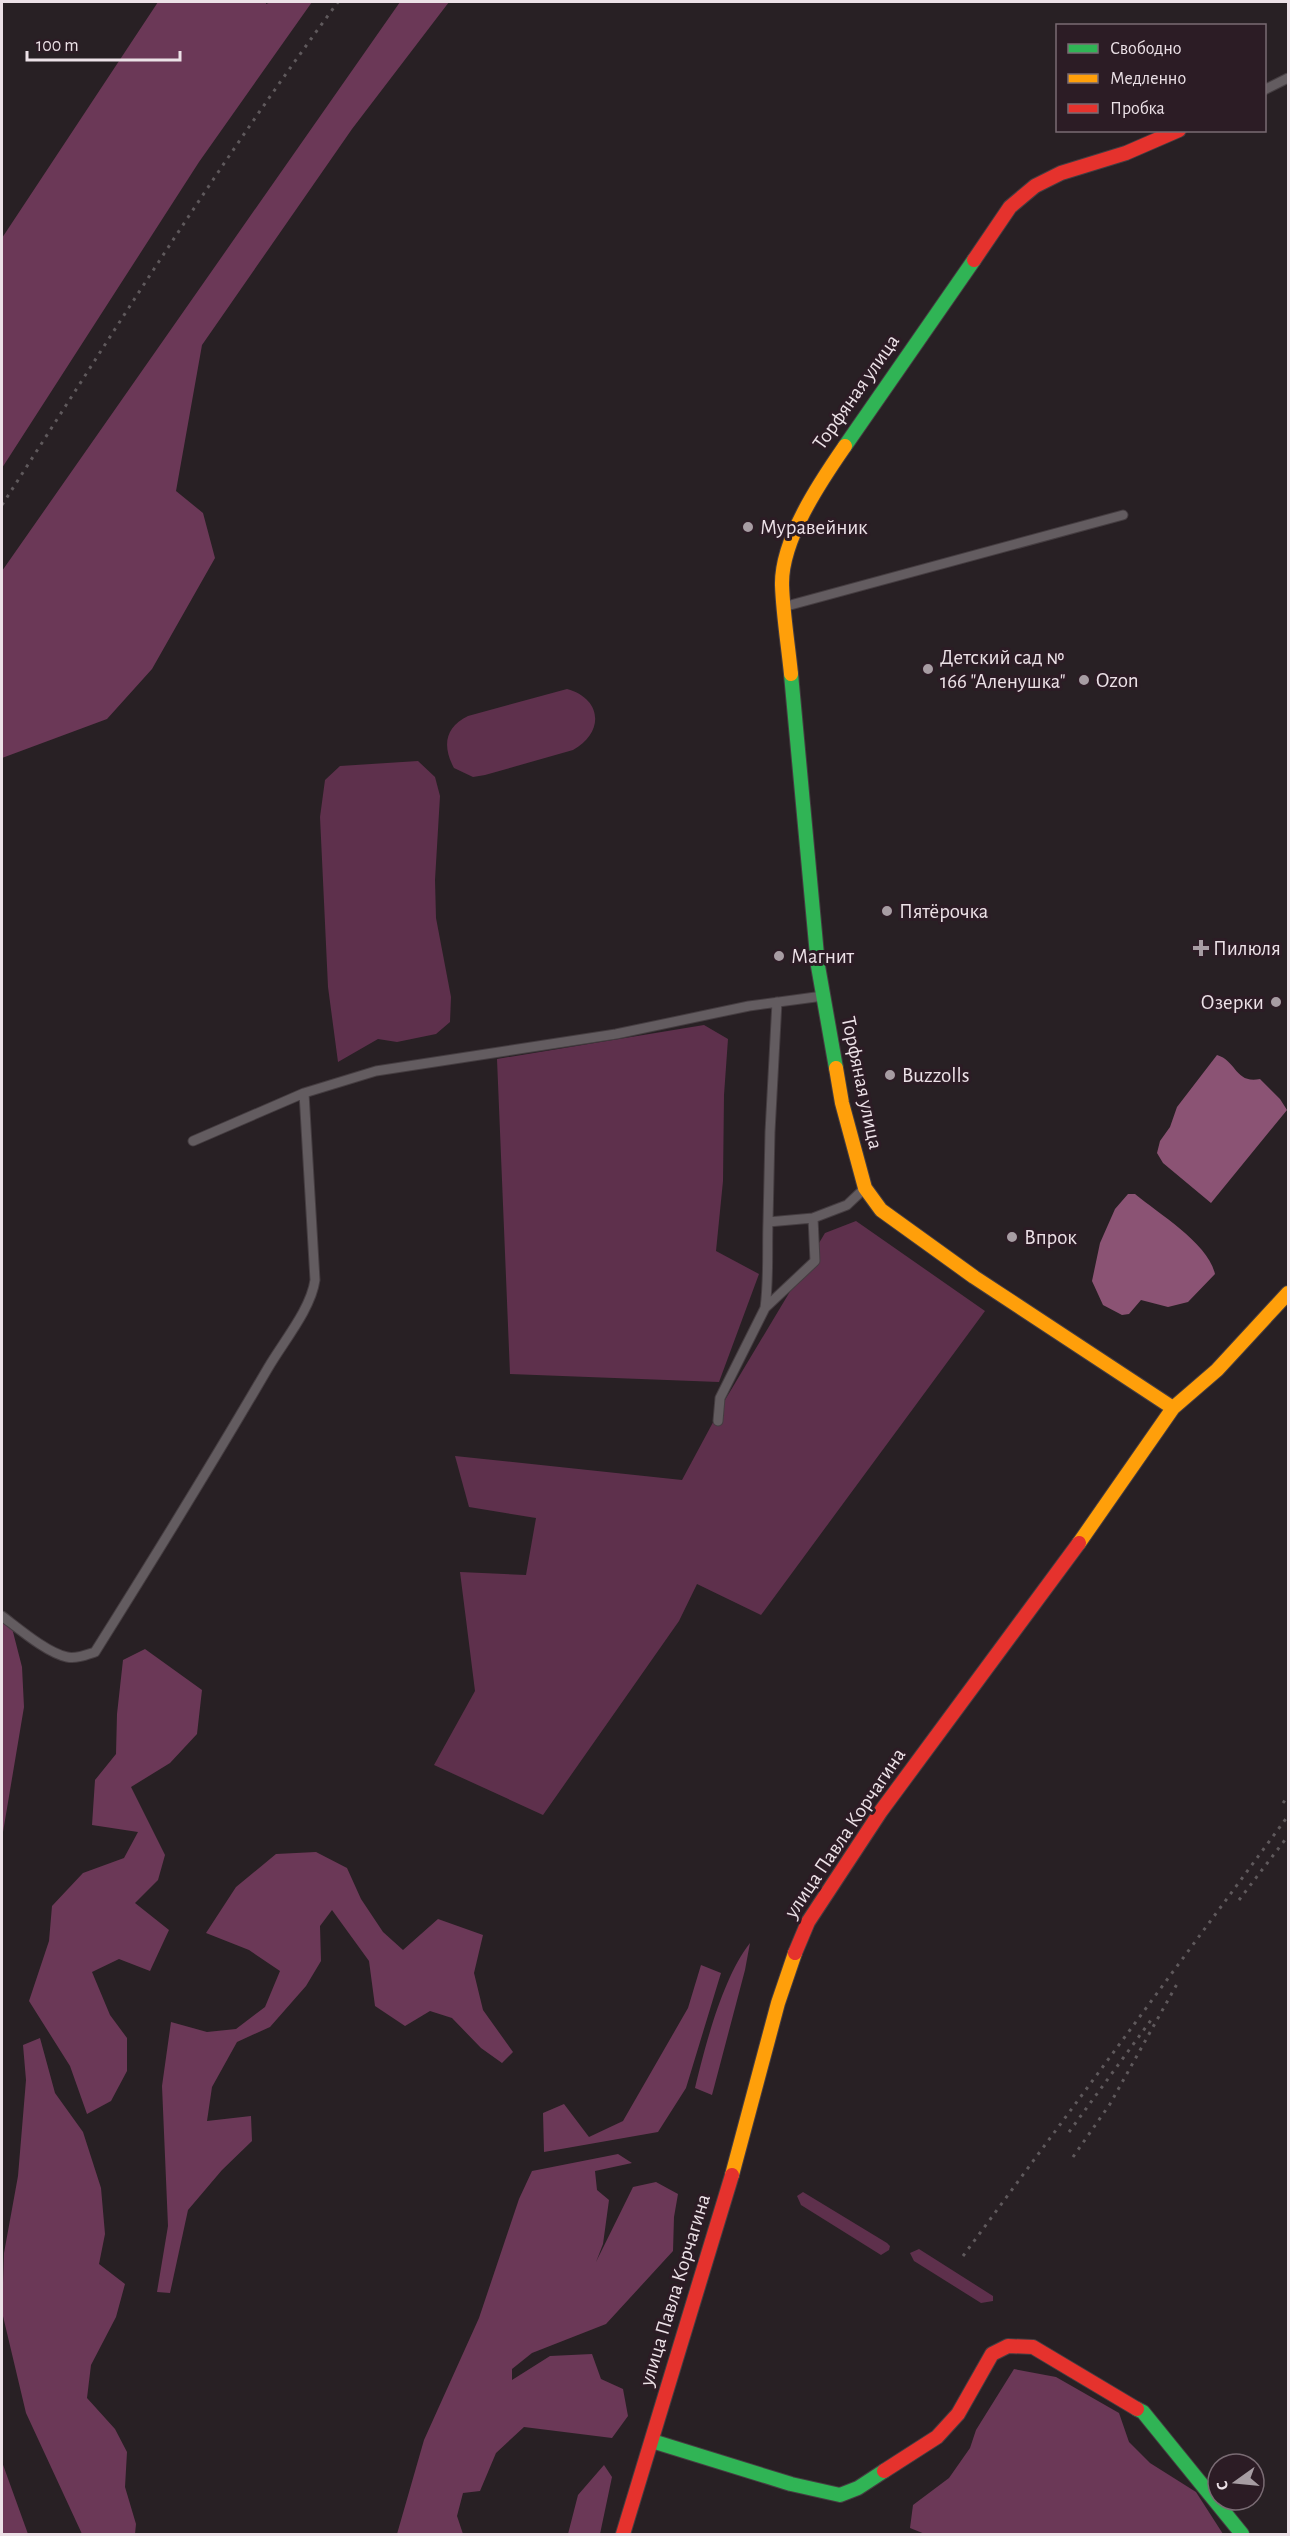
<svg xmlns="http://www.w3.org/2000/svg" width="1290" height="2536" font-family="'Alegreya Sans',sans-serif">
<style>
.green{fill:#5e304c}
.forest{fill:#6b3857}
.water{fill:#8b5374}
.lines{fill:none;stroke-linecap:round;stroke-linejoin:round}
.street-casing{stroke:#453d41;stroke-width:11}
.fast-casing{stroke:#453d41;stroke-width:16}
.slow-casing{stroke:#453d41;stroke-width:16}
.jam-casing{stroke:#453d41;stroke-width:16}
.street{stroke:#635c60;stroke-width:9}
.fast{stroke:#30b455;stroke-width:14}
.slow{stroke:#ff9f0a;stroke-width:14}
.jam{stroke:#e5322d;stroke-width:14}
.rail{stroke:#5f595c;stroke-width:3;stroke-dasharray:3 6;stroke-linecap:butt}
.poi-dot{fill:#a79da3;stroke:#2c1c25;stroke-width:2}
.labels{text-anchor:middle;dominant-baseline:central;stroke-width:6;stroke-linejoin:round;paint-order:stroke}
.street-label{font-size:21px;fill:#ece1e7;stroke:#2c1c25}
.poi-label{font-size:21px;fill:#ece1e7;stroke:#2c1c25;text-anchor:start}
</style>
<rect width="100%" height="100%" fill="#282024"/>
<!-- green -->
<path class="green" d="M567,689C603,699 604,733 573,750L485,775L473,777L454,768C442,746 445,727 468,716Z
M418,761L435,777L440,796L435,880L436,918L451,997L450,1022L436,1034L397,1042L378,1039L338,1062L328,987L320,817L325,780L340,766Z
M704,1025L728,1039L724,1095L723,1181L716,1251L759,1274L719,1382L510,1374L497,1059Z
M856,1221L985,1311L761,1615L697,1584L679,1621L543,1815L434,1765L475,1691L460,1572L526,1575L536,1518L469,1507L455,1456L682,1480L725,1400L825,1233Z
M803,2192L887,2243L890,2246L889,2250L881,2255L801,2205L797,2196Z
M919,2249L993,2296V2301L981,2303L914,2261L910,2253Z"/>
<!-- forest -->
<path class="forest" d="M158,2H266V4L271,2H312L199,162L2,468V238Z
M400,2H449L352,129L202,345L176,491L203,513L215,558L152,669L107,719L2,758V571Z
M2,1623L12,1628L22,1667L24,1707L2,1838Z
M145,1649L202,1690L197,1734L170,1763L131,1787L165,1855L158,1880L135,1903L169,1930L150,1971L119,1959L92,1972L110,2015L127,2038V2071L111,2101L87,2114L70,2066L29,2001L49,1941L52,1906L83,1873L124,1858L138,1832L92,1825L95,1780L116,1754L117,1714L123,1660Z
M316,1852L347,1868L361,1899L383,1932L403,1950L438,1919L483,1935L474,1973L483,2010L513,2052L502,2063L481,2048L452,2018L430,2011L405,2026L375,2006L369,1961L332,1910L320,1926L321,1961L306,1986L270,2027L237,2042L212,2087L207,2121L251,2116L252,2141L222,2170L188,2210L170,2293L157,2292L168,2226L162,2086L171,2022L207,2032L236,2029L265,2007L280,1971L249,1950L206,1933L236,1887L276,1854Z
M750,1943L745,1970L712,2095L695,2088C705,2046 723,1977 750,1943Z
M701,1965L721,1973L686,2088L658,2132L544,2152L543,2113L564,2104L589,2137L623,2121L688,2008Z
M40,2038L55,2093L83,2132L101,2188L105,2234L99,2264L125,2284L116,2317L91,2365L87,2398L115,2429L127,2452L125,2487L136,2524L135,2534H82L26,2413L2,2312L4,2253L18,2176L26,2080L23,2045Z
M618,2154L632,2163L595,2171L597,2190L609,2200L603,2244L596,2262L633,2187L656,2182L678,2194L674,2217L673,2251L606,2324L532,2353L512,2369V2380L550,2356L592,2354L601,2379L623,2389L628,2416L612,2438L524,2427L496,2453L480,2491L463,2493L457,2516L463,2534H397L424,2440L479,2318L519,2199L532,2171Z
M1014,2369L1056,2377L1119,2413L1129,2442L1150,2463L1196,2492L1223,2534H925L910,2528L913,2505L949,2478L970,2448L976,2430Z
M2,2462L28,2534H2Z
M604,2465L612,2477L600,2534H568L578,2495Z"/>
<!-- water -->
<path class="water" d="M1217,1055C1237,1061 1235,1084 1260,1079L1280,1099L1287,1110L1211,1203L1163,1163L1157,1153L1160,1141L1170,1127L1177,1107Z
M1128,1194H1135C1159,1214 1208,1243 1215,1274L1188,1302L1168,1307L1141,1300L1129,1314L1122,1315L1103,1305L1092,1281L1100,1243L1115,1209Z"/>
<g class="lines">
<!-- street casing -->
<g class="street-casing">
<path id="street" d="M1264,90L1288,78
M783,607L1123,515
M777,1002L770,1132L768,1222L813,1218L847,1205L865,1188
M193,1141L304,1093L376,1071L616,1034L749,1006L823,996
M765,1308C769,1279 767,1251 768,1222
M718,1421L720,1398L765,1308L815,1261L813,1218
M2,1616C18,1628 47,1653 67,1657C76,1659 86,1655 95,1652C154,1558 212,1464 268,1368C283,1342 311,1309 315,1280L304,1093"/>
</g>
<!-- fast casing -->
<g class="fast-casing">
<path id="fast" d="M845,446L974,260
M791,674L818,966L836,1068
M1137,2409L1143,2412L1242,2534
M652,2441L791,2484L840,2495L858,2488L884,2471"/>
</g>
<!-- slow casing -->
<g class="slow-casing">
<path id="slow" d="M791,674C788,644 783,614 782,585C781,540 820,482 845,446
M836,1068L842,1103L865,1188L881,1210L974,1277L1173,1408
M1079,1543L1173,1408L1217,1370L1288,1293
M732,2175L778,2003L795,1953"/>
</g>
<!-- jam casing -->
<g class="jam-casing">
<path id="jam" d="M974,260L1010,207L1035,186L1061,173L1126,153L1179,130
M795,1953L808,1922L881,1811L1079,1543
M884,2471L937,2437L958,2414L992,2354L1008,2346L1033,2347L1137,2409
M623,2534L732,2175"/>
</g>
<!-- street -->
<use href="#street" class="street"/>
<!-- fast -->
<use href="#fast" class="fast"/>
<!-- slow -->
<use href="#slow" class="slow"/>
<!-- jam -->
<use href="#jam" class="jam"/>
<!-- rail -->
<path class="rail" d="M2,505C111,336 218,164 338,2
M1283,1803L1288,1796
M1239,1900L1288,1836
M1069,2132L1154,2016
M1073,2157L1110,2104L1177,1984
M963,2256L1288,1816"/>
</g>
<!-- markers -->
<g class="poi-dot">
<circle cx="748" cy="527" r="6"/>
<circle cx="928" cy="669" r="6"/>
<circle cx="1084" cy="680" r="6"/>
<circle cx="887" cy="911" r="6"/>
<path d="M1198 939h6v6h6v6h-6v6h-6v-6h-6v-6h6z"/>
<circle cx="779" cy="956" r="6"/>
<circle cx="1276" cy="1002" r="6"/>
<circle cx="890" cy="1075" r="6"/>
<circle cx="1012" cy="1237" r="6"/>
</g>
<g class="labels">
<!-- street labels -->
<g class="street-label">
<text transform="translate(856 392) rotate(-55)">Торфяная улица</text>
<text transform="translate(862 1083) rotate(78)">Торфяная улица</text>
<text transform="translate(845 1833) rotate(-56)">улица Павла Корчагина</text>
<text transform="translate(675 2290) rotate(-73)">улица Павла Корчагина</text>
</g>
<!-- poi labels -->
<g class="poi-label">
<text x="760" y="527">Муравейник</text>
<text x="940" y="657">Детский сад №<tspan x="940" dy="24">166 "Аленушка"</tspan></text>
<text x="1096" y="680">Ozon</text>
<text x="899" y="911">Пятёрочка</text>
<text x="1213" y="948">Пилюля</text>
<text x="791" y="956">Магнит</text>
<text x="1264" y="1002" text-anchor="end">Озерки</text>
<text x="902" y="1075">Buzzolls</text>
<text x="1024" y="1237">Впрок</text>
</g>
</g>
<!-- border -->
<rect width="1290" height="2536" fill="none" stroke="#ece1e7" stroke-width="6"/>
<!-- legend -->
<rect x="1056" y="24" width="210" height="108" fill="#2c1c25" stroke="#796b73" stroke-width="1.5"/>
<rect x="1068" y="44" width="30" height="9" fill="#30b455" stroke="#796b73" stroke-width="1.5"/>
<text x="1110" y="54" font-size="18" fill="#ece1e7">Свободно</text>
<rect x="1068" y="74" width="30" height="9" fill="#ff9f0a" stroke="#796b73" stroke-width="1.5"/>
<text x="1110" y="84" font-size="18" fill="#ece1e7">Медленно</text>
<rect x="1068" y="104" width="30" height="9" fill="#e5322d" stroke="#796b73" stroke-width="1.5"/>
<text x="1110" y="114" font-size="18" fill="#ece1e7">Пробка</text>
<!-- north arrow -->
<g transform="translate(1236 2482) rotate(255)"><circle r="28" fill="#2c1c25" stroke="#796b73" stroke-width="1.5"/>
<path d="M0-4.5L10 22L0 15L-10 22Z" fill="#a79da3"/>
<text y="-9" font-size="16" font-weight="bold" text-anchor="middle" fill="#ece1e7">С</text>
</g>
<!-- scale -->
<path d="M27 51v9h153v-9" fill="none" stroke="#ece1e7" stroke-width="3"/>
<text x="36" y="51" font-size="18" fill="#ece1e7" stroke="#2c1c25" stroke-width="4.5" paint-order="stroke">100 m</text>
</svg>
